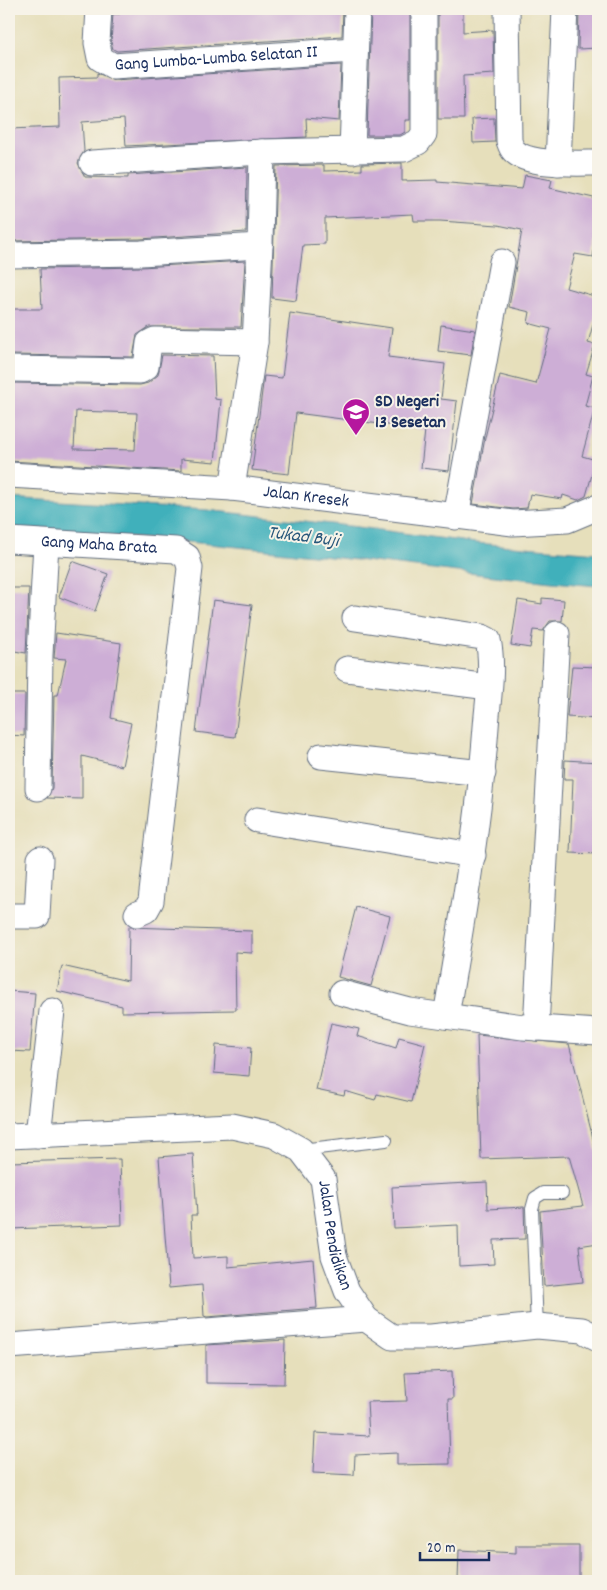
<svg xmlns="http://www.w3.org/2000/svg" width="607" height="1590" font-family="Dekko,sans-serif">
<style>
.water{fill:#41b0bb;stroke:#2e708c}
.building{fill:#cdaed6;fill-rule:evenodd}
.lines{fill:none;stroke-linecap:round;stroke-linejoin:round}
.lane-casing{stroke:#626d7f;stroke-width:14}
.street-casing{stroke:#626d7f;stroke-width:27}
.lane{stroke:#fff;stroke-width:12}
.street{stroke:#fff;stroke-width:25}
.labels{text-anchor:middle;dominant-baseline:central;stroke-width:4;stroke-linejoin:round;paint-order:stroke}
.street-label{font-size:18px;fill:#1b2f5e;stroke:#f7f3e8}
.poi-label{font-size:18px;font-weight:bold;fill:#1b2f5e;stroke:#f7f3e8;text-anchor:start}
.water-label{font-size:19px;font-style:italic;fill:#26567a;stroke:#f7f3e8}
</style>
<rect width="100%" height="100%" fill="#f7f3e8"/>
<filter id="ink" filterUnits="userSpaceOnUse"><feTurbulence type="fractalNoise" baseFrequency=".02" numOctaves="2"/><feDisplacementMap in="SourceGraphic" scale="10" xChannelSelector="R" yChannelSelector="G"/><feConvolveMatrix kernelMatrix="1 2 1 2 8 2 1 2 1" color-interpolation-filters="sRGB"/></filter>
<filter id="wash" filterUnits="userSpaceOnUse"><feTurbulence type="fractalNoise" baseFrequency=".0096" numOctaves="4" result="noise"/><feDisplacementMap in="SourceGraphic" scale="20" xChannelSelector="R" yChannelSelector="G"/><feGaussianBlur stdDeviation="1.12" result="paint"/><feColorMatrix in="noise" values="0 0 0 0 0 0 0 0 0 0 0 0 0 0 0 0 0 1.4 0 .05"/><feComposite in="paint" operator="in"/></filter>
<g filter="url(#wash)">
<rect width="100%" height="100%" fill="#e6dfbb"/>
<!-- water -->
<path class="water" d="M9,498L207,510L358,527L476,543L598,553V586C475,576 352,558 228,546C155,538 82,534 9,532Z"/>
<g id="blocks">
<!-- building -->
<path class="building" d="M120,9H343L342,36L117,51L113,49L111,42L113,14H120Z
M371,9H410V120H405V132L400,135H367Z
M438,9H463V32L493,30L494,74L463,76L464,119H438Z
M579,11H598V48L578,49Z
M341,65L339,121L306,118L307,137L126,146L124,119L82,122L84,151L78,163L85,177L128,178V175L247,167L246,232L140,239L9,241V129L60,127L59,78L97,77V73L114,80Z
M494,118L495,142L473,143L472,119Z
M402,163V181L437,180V182L522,189L525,175L552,180L550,188L598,199V227L593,257L575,254L566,288L598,297V306L588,343L595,345L586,374L593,376L585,406L595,408L582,456L596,460L586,496L578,500L563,495L562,499L530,494L527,508L513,509L473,504L485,438L500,375L536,384L551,329L528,323L530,312L509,307L522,230L498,225L440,221H414L413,214L325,218V244L303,245L296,301L272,298L276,166L324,165V171L362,170V164Z
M245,261L241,327H149L137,335L133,357L11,355L10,309H42L40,269L141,267Z
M290,313L392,328L388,357L445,364L441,399L457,401L449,471L421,468L425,430L296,413L289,474L252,470L264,376L282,378Z
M441,325L475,330L471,355L438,351Z
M162,355L213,356L215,399L221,400L215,462L181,459V471L9,461V397H12V383L140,385L148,383L158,375ZM76,411L137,413L135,450L74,449Z
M72,561L108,574L95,611L59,597Z
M9,588H29L26,653L9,650Z
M542,598L564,600L562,621H550L543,631L533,630L530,648L511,645L518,600L542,604Z
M213,600L252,605L235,737L196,732Z
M56,633L121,643L111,718L131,723L122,766L82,756V799L47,798L52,788L54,695H58L66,659L54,658Z
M572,666L598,667V719L567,717Z
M9,694H25L24,736L9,735Z
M565,760L598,762V854L570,853L573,779H564Z
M356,907L390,916L371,986L338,977Z
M129,927L252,931V953L235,952L236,1010L122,1012V1006L57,991L62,966L128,981Z
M9,991L35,993L30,1052L9,1051Z
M331,1023L359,1029L357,1036L396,1048L399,1037L425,1044L411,1102L377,1094L375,1100L345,1091L344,1096L316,1090Z
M477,1035L569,1044L598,1158V1243L579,1246L583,1282L544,1286L540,1211L583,1206L569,1156L481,1159Z
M216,1045L251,1048L249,1076L214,1073Z
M193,1154L197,1215H191L193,1258L228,1256V1267L313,1259L317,1308L207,1317L204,1316L202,1285L169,1288L159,1157Z
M120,1159L122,1225L9,1229V1162Z
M487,1182L488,1209L524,1207L525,1239L493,1240L494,1264L459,1266L458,1225L394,1228L392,1187Z
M285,1340L284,1384L206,1383V1345Z
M452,1371L453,1399H448L450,1464L397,1465V1453L355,1455L354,1475L313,1473L315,1433L369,1436L367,1402L407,1401L405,1373Z
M516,1545H579V1581H458L459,1550L516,1553Z"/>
</g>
</g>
<g filter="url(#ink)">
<use href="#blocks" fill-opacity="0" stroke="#626d7f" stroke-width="1"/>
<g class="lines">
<!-- lane casing -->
<g class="lane-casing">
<path id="lane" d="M301,1150L386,1140
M537,1326L532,1209L535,1198L543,1193H562"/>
</g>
<!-- street casing -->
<g class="street-casing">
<g id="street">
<path id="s1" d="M99,9L97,43L100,58L113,66L354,50"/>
<path d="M507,9L509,141C510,144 512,149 514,151C528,166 579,163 598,163"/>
<path d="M352,151L357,9"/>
<path d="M92,163L262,152L404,149L418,142L424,134V9"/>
<path d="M558,163L565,9"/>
<path d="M9,255L141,253L260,246"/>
<path d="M9,369L140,371L146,367L149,343L155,340L255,342"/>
<path id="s2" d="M9,475L232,488L513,523L567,520L598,507"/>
<path d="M232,488L255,342L260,246L262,152"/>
<path d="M456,517L502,262"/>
<path id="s3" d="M9,540L176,550L187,557L190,568L151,901L146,910L137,914"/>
<path d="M355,618L482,637L488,640C494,667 488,699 486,727C479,824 462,920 446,1016"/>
<path d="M347,669L489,687"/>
<path d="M321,756L483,773"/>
<path d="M38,788L40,655L46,543"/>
<path d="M257,820L473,855"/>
<path d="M9,916H37L40,859"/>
<path d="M342,993L410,1011L523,1027L598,1032"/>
<path d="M536,1028L557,634"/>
<path d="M38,1135L52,1011"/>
<path id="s4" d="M9,1136L232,1126L274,1135L301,1150L323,1179L334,1256L347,1291L366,1319L392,1337H431L537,1326L582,1330L598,1338"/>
<path d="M9,1346L366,1319"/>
</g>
</g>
<!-- lane -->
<use href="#lane" class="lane"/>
<!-- street -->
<use href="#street" class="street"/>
</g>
</g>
<!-- icons -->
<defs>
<g id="school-pin" transform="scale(1.4375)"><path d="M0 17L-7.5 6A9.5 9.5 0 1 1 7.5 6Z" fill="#b5179e" stroke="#f7f3e8"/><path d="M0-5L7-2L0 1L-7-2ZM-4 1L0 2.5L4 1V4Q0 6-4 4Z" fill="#fff"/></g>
</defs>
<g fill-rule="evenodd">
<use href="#school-pin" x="356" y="412"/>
</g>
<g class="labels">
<!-- street labels -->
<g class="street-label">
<text stroke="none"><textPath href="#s1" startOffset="168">Gang Lumba-Lumba Selatan II</textPath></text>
<text stroke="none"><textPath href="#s2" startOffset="298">Jalan Kresek</textPath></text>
<text stroke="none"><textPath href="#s3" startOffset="90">Gang Maha Brata</textPath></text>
<text stroke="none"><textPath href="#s4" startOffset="391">Jalan Pendidikan</textPath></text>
</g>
<!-- poi labels -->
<g class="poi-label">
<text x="375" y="402">SD Negeri<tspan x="375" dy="21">13 Sesetan</tspan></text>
</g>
<!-- water labels -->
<g class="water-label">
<text transform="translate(303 538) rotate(7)">Tukad Buji</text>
</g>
</g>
<!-- margin -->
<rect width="607" height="1590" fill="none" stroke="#f7f3e8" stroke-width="30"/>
<!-- scale -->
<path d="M420 1552v8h69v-8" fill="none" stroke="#1b2f5e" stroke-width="2.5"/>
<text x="427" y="1552" font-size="15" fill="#1b2f5e" stroke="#f7f3e8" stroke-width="4" paint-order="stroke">20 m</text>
</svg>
